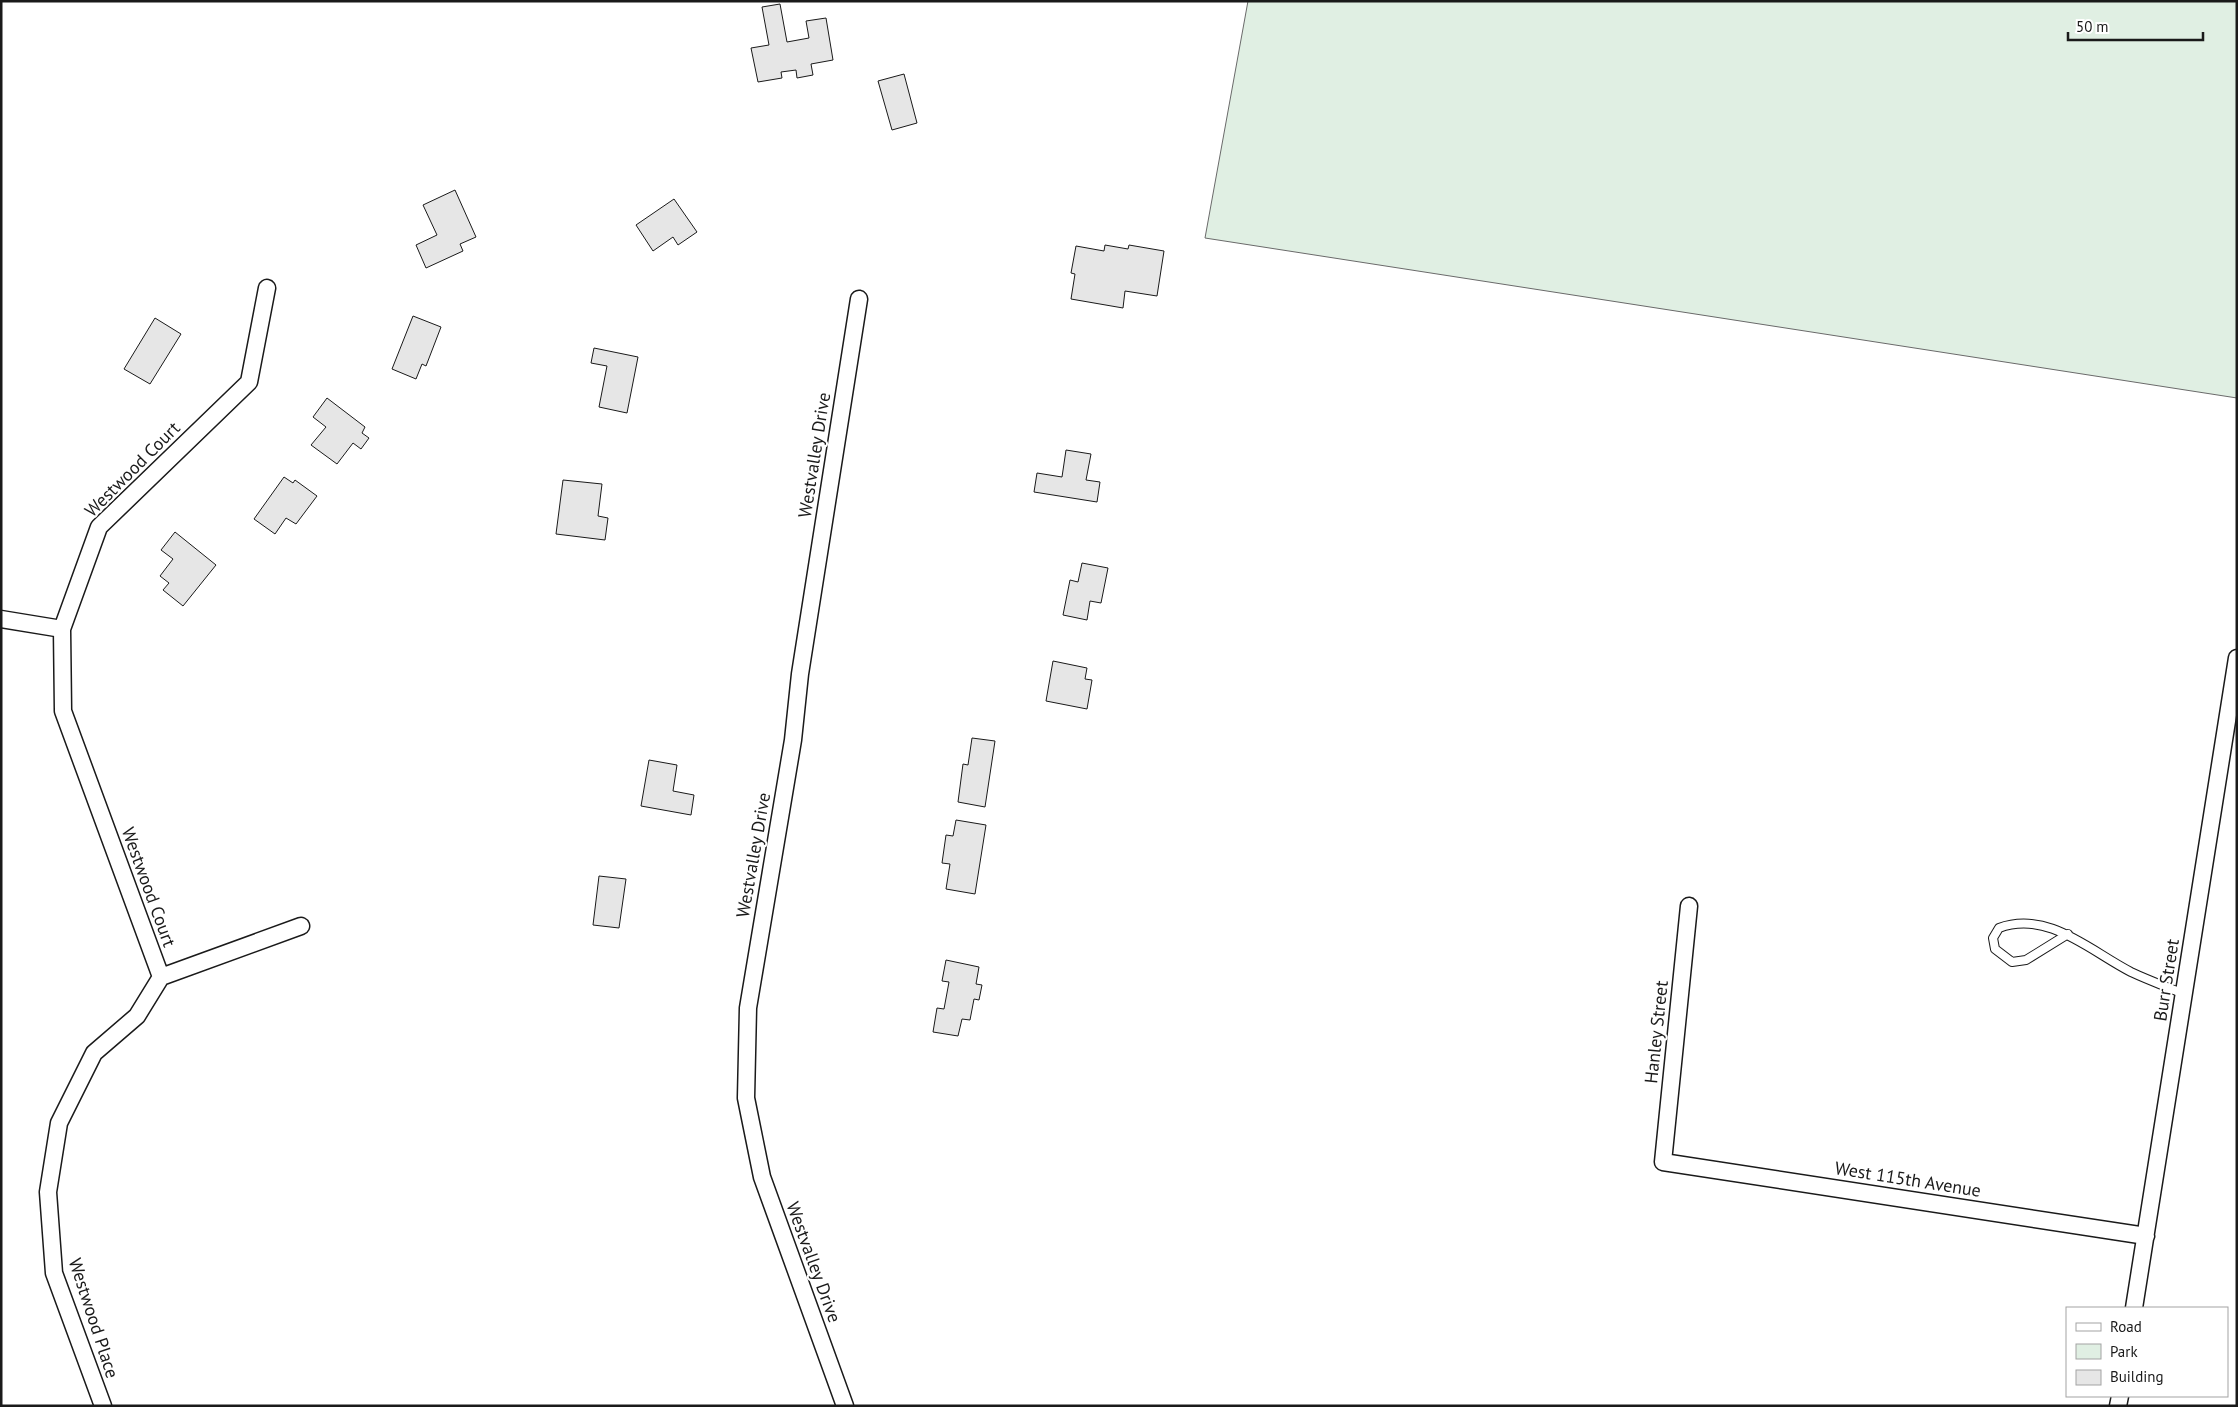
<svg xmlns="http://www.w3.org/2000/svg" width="2238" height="1407" font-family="'PT Sans',sans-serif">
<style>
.green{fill:#e0efe3;stroke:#6a6a6a}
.building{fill:#e6e6e6;stroke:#1a1a1a}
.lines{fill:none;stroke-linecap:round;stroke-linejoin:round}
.lane-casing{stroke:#1a1a1a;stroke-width:10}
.street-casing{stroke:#1a1a1a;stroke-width:19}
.lane{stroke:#fff;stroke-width:8}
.street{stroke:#fff;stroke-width:16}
.labels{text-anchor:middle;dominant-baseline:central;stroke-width:4;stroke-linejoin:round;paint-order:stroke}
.street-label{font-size:18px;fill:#1a1a1a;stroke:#fff}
</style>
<rect width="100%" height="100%" fill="#fff"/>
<!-- green -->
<path class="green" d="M1248,1H2237V398L1205,238Z"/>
<!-- building -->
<path class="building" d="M780,4L787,42L809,38L806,21L826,18L833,60L811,64L813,75L797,78L796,70L781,72L782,78L758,82L751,48L769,45L762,7Z
M904,74L917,123L892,130L878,81Z
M455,190L476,237L460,244L463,251L426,268L416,245L437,235L423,205Z
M674,199L697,232L678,245L673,237L653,251L636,225Z
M1105,245L1128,249L1129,245L1164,251L1157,296L1125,291L1123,308L1071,299L1075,274L1071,273L1076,246L1104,251Z
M413,316L441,327L426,366L422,364L416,379L392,369Z
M155,318L181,334L150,384L124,369Z
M594,348L638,357L627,413L599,407L607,366L591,363Z
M327,398L365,427L362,433L369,438L361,449L353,443L337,464L311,445L326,427L313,417Z
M1066,450L1091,454L1086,480L1100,482L1097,502L1034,492L1037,473L1062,477Z
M284,477L293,483L295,480L317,496L296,524L286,518L275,534L254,519Z
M563,480L602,484L598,516L608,518L605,540L556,534Z
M175,532L216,565L183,606L163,590L169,583L160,576L173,559L161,550Z
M1082,563L1108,568L1101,603L1090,601L1087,620L1063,615L1070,580L1078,582Z
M1053,661L1087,668L1085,679L1092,680L1087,709L1046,701Z
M972,738L995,741L985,807L958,802L963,764L968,765Z
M649,760L677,765L673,791L694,795L691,815L641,806Z
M956,820L986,825L975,894L946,889L950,864L942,863L946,835L953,836Z
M599,876L626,879L619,928L593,925Z
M946,960L979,967L976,984L982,985L979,1000L974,999L970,1020L962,1019L958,1036L933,1032L937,1008L944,1009L949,982L942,981Z"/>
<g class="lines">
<!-- lane casing -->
<g class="lane-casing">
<path id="lane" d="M2068,934L2026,960L2012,962L1995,949L1993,938L1999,928C2048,910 2090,951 2131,972C2148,980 2167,987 2184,994"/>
</g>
<!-- street casing -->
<g class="street-casing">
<path id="street" d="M1,619L62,629
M1689,906L1663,1162L2146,1236
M161,977L63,711L62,629L99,527L249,382L267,288
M2134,1308L2237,658
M103,1406L54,1273L48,1192L59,1123L94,1053L137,1016L161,977L301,926
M845,1406L762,1177L746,1098L748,1008L793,740L800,674L859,299
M2118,1406L2120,1396"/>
</g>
<!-- lane -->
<use href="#lane" class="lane"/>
<!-- street -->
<use href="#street" class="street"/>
</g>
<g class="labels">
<!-- street labels -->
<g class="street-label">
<text transform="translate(814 455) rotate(-81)">Westvalley Drive</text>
<text transform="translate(132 469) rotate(-45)">Westwood Court</text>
<text transform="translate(753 855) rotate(-80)">Westvalley Drive</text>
<text transform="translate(149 887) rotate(70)">Westwood Court</text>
<text transform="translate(2166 980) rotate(-81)">Burr Street</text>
<text transform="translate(1656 1032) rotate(-84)">Hanley Street</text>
<text transform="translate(1908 1179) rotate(9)">West 115th Avenue</text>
<text transform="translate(814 1262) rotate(70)">Westvalley Drive</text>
<text transform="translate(94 1318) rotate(72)">Westwood Place</text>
</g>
</g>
<!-- border -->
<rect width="2238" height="1407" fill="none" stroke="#1a1a1a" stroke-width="5"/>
<!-- legend -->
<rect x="2066" y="1307" width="162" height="90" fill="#ffffff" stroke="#a3a3a3"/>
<rect x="2076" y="1323" width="25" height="8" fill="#ffffff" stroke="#a3a3a3"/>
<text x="2110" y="1332" font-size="15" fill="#1a1a1a">Road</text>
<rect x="2076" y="1344" width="25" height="15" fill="#e0efe3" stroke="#a3a3a3"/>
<text x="2110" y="1357" font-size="15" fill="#1a1a1a">Park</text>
<rect x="2076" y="1370" width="25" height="15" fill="#e6e6e6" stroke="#a3a3a3"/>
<text x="2110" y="1382" font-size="15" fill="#1a1a1a">Building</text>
<!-- scale -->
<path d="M2068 32v8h135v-8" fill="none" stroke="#1a1a1a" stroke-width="2.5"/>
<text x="2076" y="32" font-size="15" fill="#1a1a1a" stroke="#ffffff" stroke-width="4" paint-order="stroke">50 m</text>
</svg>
